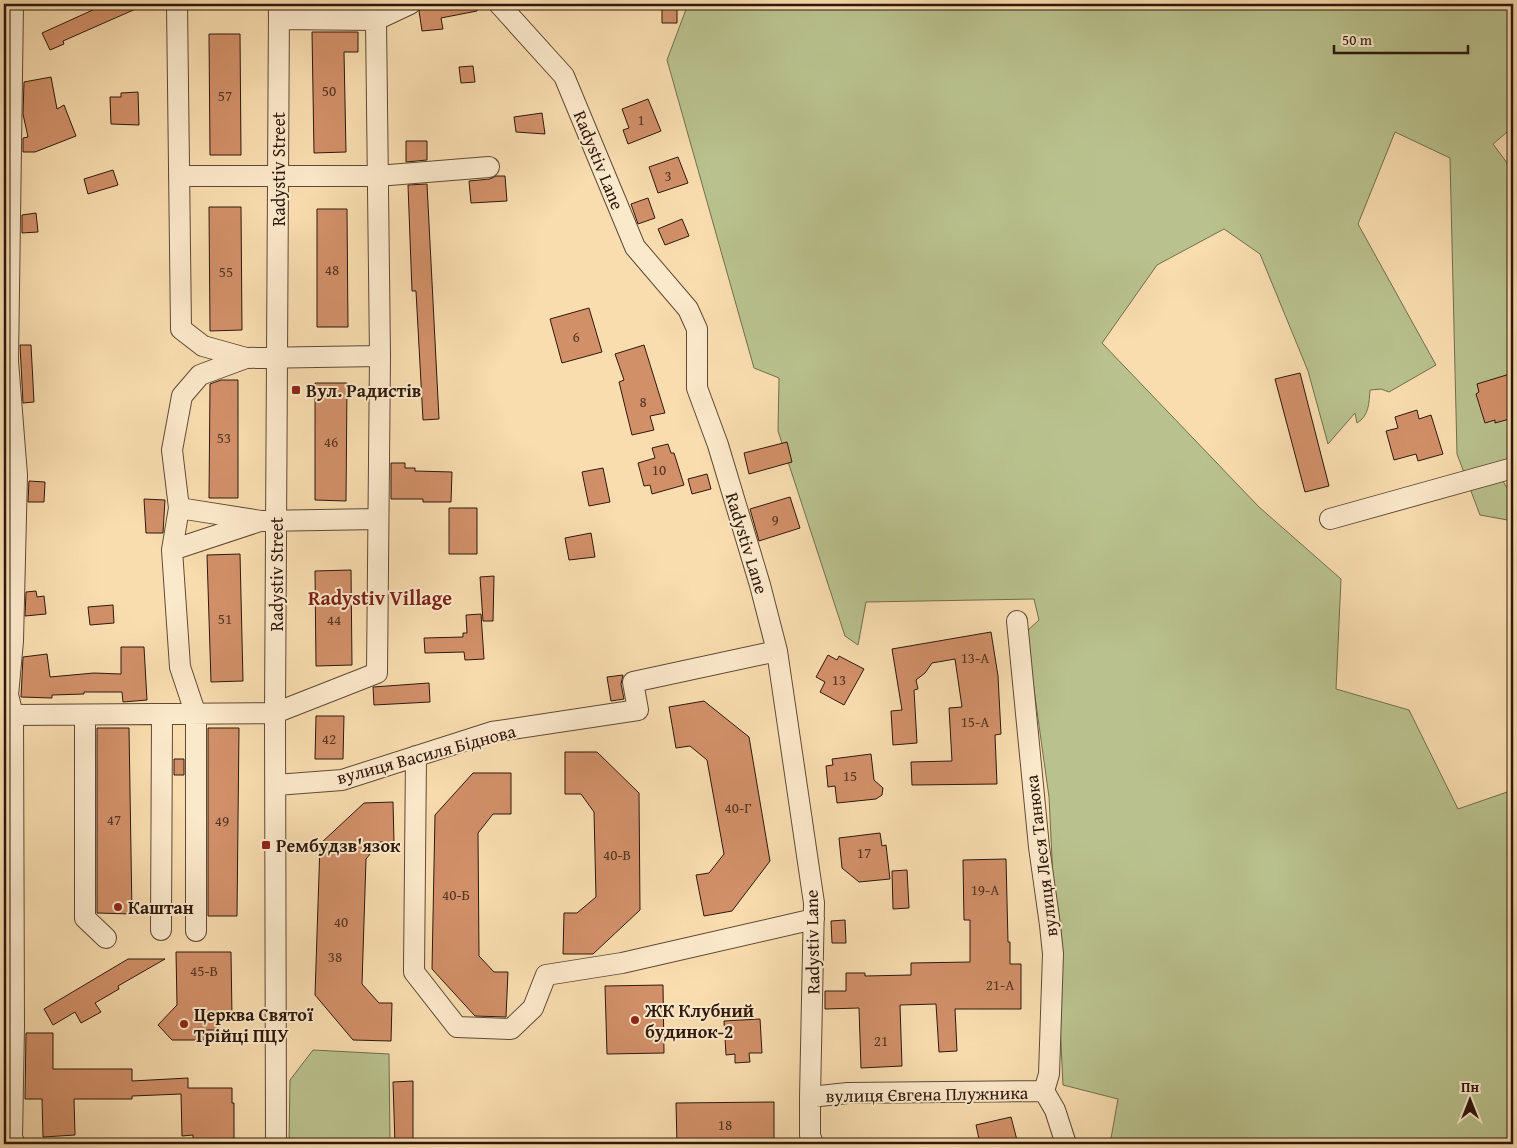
<svg xmlns="http://www.w3.org/2000/svg" width="1517" height="1148" font-family="'Gentium Book Plus',serif">
<style>
.green{fill:#b9c28e;stroke:#736d4d}
.building{fill:#d29069;stroke:#2d180c}
.lines{fill:none;stroke-linecap:round;stroke-linejoin:round}
.minor-casing{stroke:#604935;stroke-width:22}
.minor{stroke:#fbe9cb;stroke-width:20}
.poi-dot{fill:#8f2418;stroke:#fbe9cb;stroke-width:2}
.labels{text-anchor:middle;dominant-baseline:central;stroke-width:4;stroke-linejoin:round;paint-order:stroke}
.number-label{font-size:15px;fill:#563623}
.street-label{font-size:18px;fill:#2d180c;stroke:#fbe9cb}
.poi-label{font-size:18px;font-weight:bold;fill:#2d180c;stroke:#fbe9cb;text-anchor:start}
.quarter-label{font-size:20px;font-weight:bold;fill:#7a1f14;stroke:#fbe9cb}
</style>
<rect width="100%" height="100%" fill="#f9ddaf"/>
<filter id="stains"><feTurbulence type="fractalNoise" baseFrequency=".004" numOctaves="4"/><feColorMatrix values="0 0 0 0 .2 0 0 0 0 .09 0 0 0 0 .02 0 0 0 .5 -.17"/></filter>
<radialGradient id="worn" r=".72"><stop offset=".6" stop-color="#630" stop-opacity="0"/><stop offset="1" stop-color="#630" stop-opacity=".3"/></radialGradient>
<!-- green -->
<path class="green" d="M298,4H374L361,15L298,13Z
M688,4H1513V127L1493,144L1513,171V466L1493,464L1510,493L1513,494V521L1480,515L1457,454L1450,158L1395,132L1358,224L1436,365L1389,392L1381,389L1370,390C1369,403 1369,416 1357,423L1355,413L1328,444L1308,371L1260,254L1224,229L1157,265L1102,343L1259,507L1341,579L1336,689L1409,710L1458,809L1513,790V1144H1110L1118,1099L1063,1085L1049,797L1026,632L1039,620L1034,599L866,602L858,645L845,636L778,431L779,378L754,368L667,60Z
M313,1050L389,1054L390,1144H289L290,1080Z"/>
<!-- building -->
<path class="building" d="M106,4H147L63,41L64,44L50,50L42,33Z
M430,4H477V11L441,18L443,29L422,31L419,11L420,9L431,8Z
M662,4H677V23H662Z
M312,32H358V52H344L346,152L314,153Z
M209,34H240L241,155H210Z
M473,66L475,82L461,83L459,67Z
M51,77L57,109L64,105L76,136L35,152H23V138L28,137L23,114L24,82Z
M138,92L139,125L111,124L110,97H121V93Z
M648,99L661,131L628,144L623,130L629,128L622,109Z
M542,113L545,134L516,132L514,117Z
M406,141H427V160L406,162Z
M678,157L688,183L658,193L649,167Z
M113,170L118,185L88,194L84,179Z
M496,176H505L507,201L471,203L469,181L490,179Z
M427,184L439,419L423,420L416,291H412L408,185Z
M648,198L655,218L638,224L631,204Z
M209,207H241L242,330L210,331Z
M317,209H347L348,327H317Z
M36,213L38,232L22,233V215Z
M682,219L689,236L665,245L658,229Z
M589,308L602,352L562,363L550,319Z
M20,345H31L34,402L23,403Z
M644,345L665,413L650,416L654,430L632,435L619,382L624,380L615,354Z
M1300,373L1329,486L1305,492L1275,379Z
M1513,373V418L1495,423V420L1485,423L1476,394L1479,392L1477,384Z
M221,380H238V498H209L210,384Z
M315,383H347L346,501L315,500Z
M1417,410L1419,419L1431,415L1443,454L1418,461L1416,454L1394,460L1386,431L1398,428L1395,417Z
M787,442L792,462L749,474L744,453Z
M668,444L671,453H674L684,485L652,494L650,485L644,486L638,463L655,458L652,448Z
M391,463H405V468H415V471L452,472L451,502H423V499H391Z
M603,468L610,502L589,506L582,472Z
M707,474L711,489L692,494L688,479Z
M29,481L45,482L44,502H28Z
M790,497L800,528L759,541L750,509Z
M144,499L165,500L163,533H146Z
M449,508H477V554H449Z
M591,533L595,557L569,560L565,538Z
M240,554L243,681L211,682L207,555Z
M351,570L352,665L316,666L315,571Z
M494,576L493,621H483L480,577Z
M36,591L37,597L44,596L46,614L25,616L26,592Z
M113,605L114,623L90,625L88,607Z
M481,614L484,659L465,660L464,652L425,653L424,638L463,637V633H467L466,615Z
M991,632L998,676L1001,734L995,735L997,784L912,785L911,762L952,761L949,708L962,707L955,659L932,663L925,673L916,680L918,689L914,690L917,743L893,745L891,711L902,710L892,649Z
M121,647H144L147,700L123,702L122,692H84V694L52,695V698L21,697L23,657L47,654L50,677L94,673L121,674Z
M828,655L837,660L839,656L864,669L844,705L820,692L825,682L816,677Z
M623,675L621,684L624,699L611,701L607,677Z
M429,683L430,702L374,705L373,687Z
M704,701L749,737L770,861L732,911L704,916L696,875L709,873L724,854L707,760L690,746L676,748L669,707Z
M316,716H344L343,759H315Z
M97,728H129L132,914L97,913Z
M208,728H239L237,916H208Z
M565,752H597L639,793L640,910L593,954H563L564,913H577L596,897L594,812L581,794H565Z
M871,754L874,780L883,788L882,795L876,799L837,803L835,786L828,787L826,766L833,765L832,759Z
M174,759H184V775H174Z
M473,773H511V814H493L478,833L479,956L494,972H508L506,1017L475,1016L432,969L435,815Z
M393,802L394,842H380L366,859L362,984L379,1003H392L391,1041L353,1040L315,995L320,844L364,803Z
M880,833L882,846L886,845L890,879L859,882L842,868L839,838Z
M1006,859L1008,942H1010V964H1021V1009H955L957,1051L939,1052L936,1004L900,1005L902,1066L861,1068L859,1008L825,1009V991H846V973H865V976L911,975V963L970,962V920H964L963,860Z
M907,870L909,908L893,909L892,871Z
M845,920L846,943H832L831,921Z
M176,952H231L232,1017H218V1030H205V1040H172L158,1025L177,1005Z
M128,959H165L118,986L119,989L95,1003L101,1012L81,1023L75,1012L53,1025L44,1009Z
M663,985L664,1053L607,1054L605,986Z
M760,1019L762,1053H749L750,1062L735,1063V1054L726,1055L724,1021Z
M26,1033H53V1069H132V1081L188,1078V1088H232V1103H234V1144H193V1135L182,1136L181,1094L132,1096V1099H74L75,1135L43,1137L42,1099H25Z
M413,1081V1144H395L393,1082Z
M774,1102V1144H677L676,1103Z
M1011,1117L1018,1144H980L976,1125Z"/>
<g class="lines">
<!-- minor casing -->
<g class="minor-casing">
<path id="minor" d="M13,4L8,361L17,475L13,641L8,695L13,715L14,1026L12,1138L15,1144
M177,4L181,329L203,346L246,358L200,375L182,396L172,450L179,508L172,550L180,667L196,715V931
M499,4L564,76L635,247L688,309L697,329V388L718,445L760,585L777,651L814,903L810,1097V1135L813,1144
M279,19L376,20L410,4
M179,176H377L489,167
M246,358L380,356
M179,508L261,521L378,519
M1330,519L1513,468
M172,550L257,522
M1017,621L1039,847L1050,925L1053,954L1049,1074L1044,1091
M13,715L275,713L377,673L380,356L376,20
M85,715V918L106,938
M416,756L414,972L457,1027L511,1029L533,1008L546,975L622,963L814,919
M276,785L342,780L492,732L638,710L633,682L777,651
M161,930L162,715
M1044,1091L1055,1110L1066,1144
M810,1097L848,1093L1044,1091
M276,1144L275,713L279,4"/>
</g>
<!-- minor -->
<use href="#minor" class="minor"/>
</g>
<!-- markers -->
<g class="poi-dot">
<rect x="291" y="385" width="10" height="10" rx="2.5"/>
<rect x="261" y="840" width="10" height="10" rx="2.5"/>
<circle cx="118" cy="907" r="5"/>
<circle cx="635" cy="1020" r="5"/>
<circle cx="184" cy="1024" r="5"/>
</g>
<g class="labels">
<!-- number labels -->
<g class="number-label">
<text x="329" y="90">50</text>
<text x="225" y="95">57</text>
<text x="641" y="119">1</text>
<text x="668" y="175">3</text>
<text x="332" y="269">48</text>
<text x="226" y="271">55</text>
<text x="576" y="336">6</text>
<text x="643" y="401">8</text>
<text x="224" y="437">53</text>
<text x="331" y="441">46</text>
<text x="659" y="469">10</text>
<text x="775" y="519">9</text>
<text x="225" y="618">51</text>
<text x="334" y="619">44</text>
<text x="975" y="657">13-А</text>
<text x="839" y="679">13</text>
<text x="975" y="721">15-А</text>
<text x="329" y="738">42</text>
<text x="850" y="775">15</text>
<text x="738" y="807">40-Г</text>
<text x="114" y="819">47</text>
<text x="222" y="820">49</text>
<text x="864" y="852">17</text>
<text x="617" y="854">40-В</text>
<text x="985" y="889">19-А</text>
<text x="456" y="894">40-Б</text>
<text x="341" y="921">40</text>
<text x="335" y="956">38</text>
<text x="204" y="970">45-В</text>
<text x="1000" y="984">21-А</text>
<text x="881" y="1040">21</text>
<text x="725" y="1124">18</text>
</g>
<!-- street labels -->
<g class="street-label">
<text transform="translate(599 160) rotate(68)">Radystiv Lane</text>
<text transform="translate(278 169) rotate(-90)">Radystiv Street</text>
<text transform="translate(747 543) rotate(73)">Radystiv Lane</text>
<text transform="translate(276 574) rotate(-90)">Radystiv Street</text>
<text transform="translate(426 754) rotate(-15)">вулиця Василя Біднова</text>
<text transform="translate(1041 856) rotate(-97)">вулиця Леся Танюка</text>
<text transform="translate(812 942) rotate(-91)">Radystiv Lane</text>
<text transform="translate(927 1094) rotate(-1)">вулиця Євгена Плужника</text>
</g>
<!-- poi labels -->
<g class="poi-label">
<text x="306" y="390">Вул. Радистів</text>
<text x="276" y="845">Рембудзв'язок</text>
<text x="128" y="907">Каштан</text>
<text x="645" y="1010">ЖК Клубний<tspan x="645" dy="21">будинок-2</tspan></text>
<text x="194" y="1014">Церква Святої<tspan x="194" dy="21">Трійці ПЦУ</tspan></text>
</g>
<!-- quarter labels -->
<g class="quarter-label">
<text x="380" y="597">Radystiv Village</text>
</g>
</g>
<!-- margin -->
<rect width="1517" height="1148" fill="none" stroke="#f9ddaf" stroke-width="20"/>
<rect x="5" y="5" width="1507" height="1138" fill="none" stroke="#2d180c" stroke-width="2.5"/>
<rect x="10" y="10" width="1497" height="1128" fill="none" stroke="#2d180c"/>
<!-- north arrow -->
<g transform="translate(1470 1100)" stroke="#fbe9cb" stroke-width="4" paint-order="stroke">
<path d="M0-4L9 19L0 12L-9 19Z" fill="#2d180c"/>
<text y="-8" font-size="14" font-weight="bold" text-anchor="middle" fill="#2d180c">Пн</text>
</g>
<!-- scale -->
<path d="M1334 45v8h134v-8" fill="none" stroke="#2d180c" stroke-width="2.5"/>
<text x="1342" y="45" font-size="15" fill="#2d180c" stroke="#fbe9cb" stroke-width="4" paint-order="stroke">50 m</text>
<rect width="100%" height="100%" filter="url(#stains)"/>
<rect width="100%" height="100%" fill="url(#worn)"/>
</svg>
